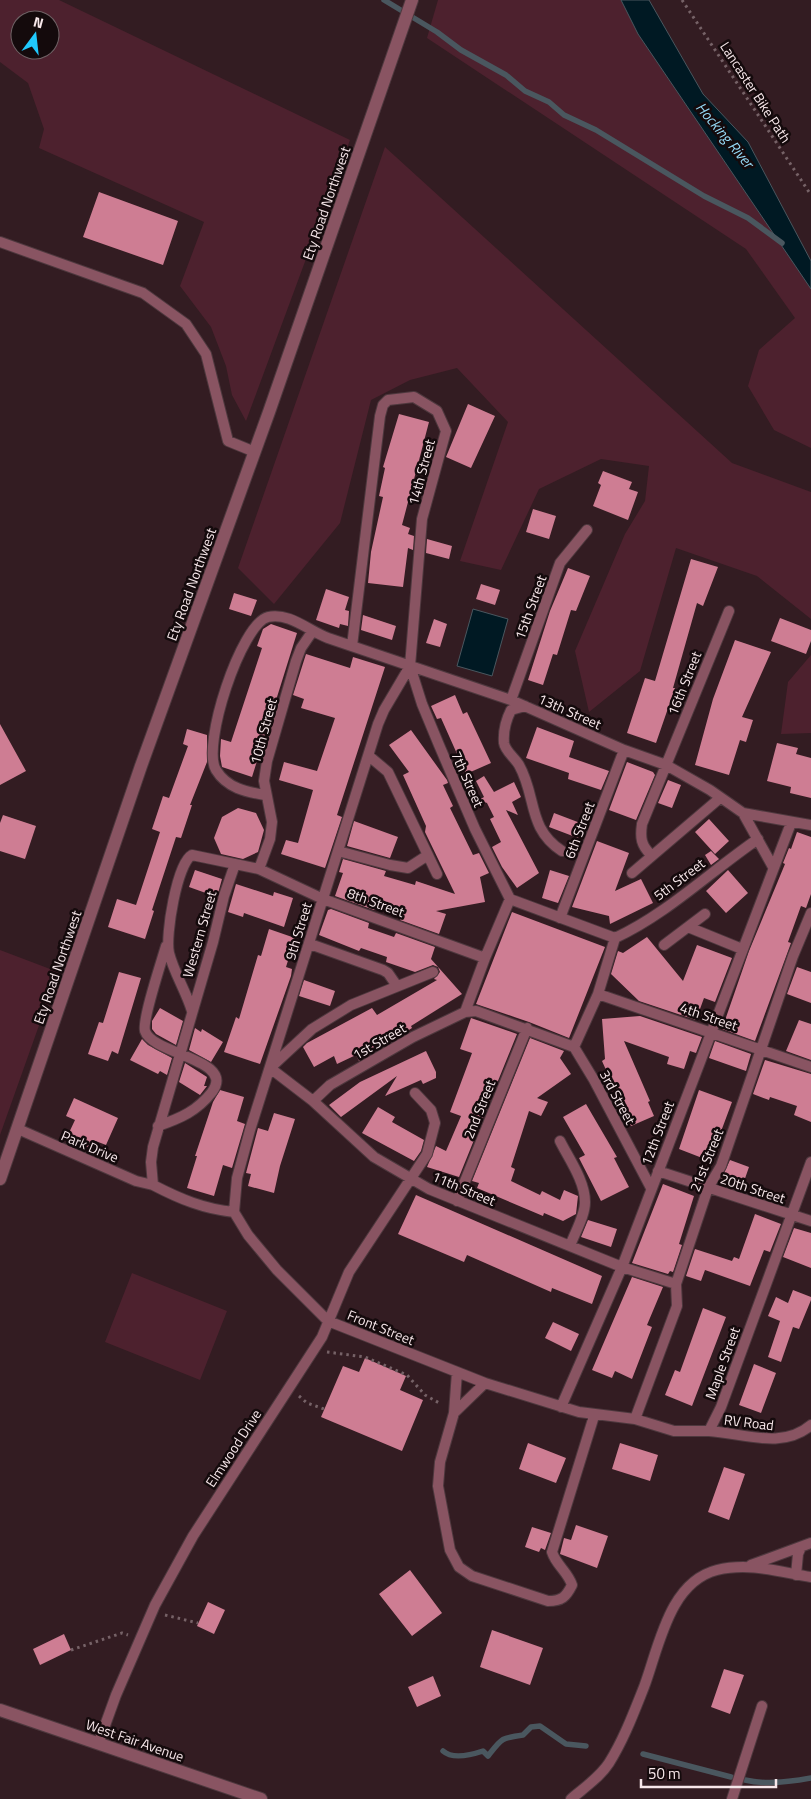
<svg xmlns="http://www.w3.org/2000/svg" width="811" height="1799" font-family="'Titillium Web',sans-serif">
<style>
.green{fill:#4d212e;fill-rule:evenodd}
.water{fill:#001923;stroke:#4a575f}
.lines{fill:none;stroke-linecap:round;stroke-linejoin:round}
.stream{stroke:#4a575f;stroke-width:5.5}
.building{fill:#ce7d93}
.service-casing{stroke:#4e383e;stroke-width:12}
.tertiary-casing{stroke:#4e383e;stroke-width:14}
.path{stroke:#766267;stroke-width:3;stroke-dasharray:2.5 4;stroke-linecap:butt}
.service{stroke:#895462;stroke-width:10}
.tertiary{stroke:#895462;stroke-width:12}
.labels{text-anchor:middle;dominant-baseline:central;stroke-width:5;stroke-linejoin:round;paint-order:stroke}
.street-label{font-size:14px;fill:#f7e7ea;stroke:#140a0c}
.water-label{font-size:15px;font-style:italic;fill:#96dbf8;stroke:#140a0c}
</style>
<rect width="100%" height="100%" fill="#331c22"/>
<!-- green -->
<path class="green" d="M0,0H59L350,140L246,421L232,395L226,366L211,327L180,286L204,222L39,148L44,129L28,83L0,62ZM20,20H50V50H20Z
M438,0H621L638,34L811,289V448L774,430L748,386L759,350L795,318L746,249L427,38Z
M385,147L732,463L811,492V619L757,576L676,548L640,671L589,712L575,651L625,534L645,501L649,466L601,459L539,489L501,570L460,561L508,422L457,368L410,380L371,400L340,523L274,604L238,568Z
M811,655V733L781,734L788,682Z
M0,950L58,972L0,1135Z
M132,1273L227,1311L200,1380L105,1342Z"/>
<!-- water -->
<path class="water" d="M621,0H649L703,94L748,142L811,261V289L638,34Z
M473,609L508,619L492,676L457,666Z"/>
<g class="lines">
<!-- stream -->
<path class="stream" d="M384,0L437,32L461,50L506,75L525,91L549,102L564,115L596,130L704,196L748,218L782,243
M443,1751C453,1760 471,1755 483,1751L488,1756C502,1738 501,1738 523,1735L531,1727L540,1726L566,1744L586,1746
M643,1754L731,1777
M745,1780C766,1785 790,1782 811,1778"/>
</g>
<!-- building -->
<path class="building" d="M99,192L178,221L163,265L83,237Z
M468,404L495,416L471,468L446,457Z
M399,414L429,422L402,525L410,528L408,534L414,536L413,550L408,548L403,587L368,583L371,552L383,497L379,496L385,468L383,467Z
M603,471L632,482L629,489L638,492L628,520L593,506L601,485L598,483Z
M533,509L556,516L549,539L526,532Z
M427,539L452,546L449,559L426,553Z
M691,559L718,567L703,606L697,603L673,688H675L656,743L627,733L645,678L655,681Z
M568,568L590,576L576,611L571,610L557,655L553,654L543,685L528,680L550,611Z
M481,584L500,590L495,605L476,599Z
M326,589L349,597L345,610L349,611L348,626L340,624L339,628L316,620Z
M234,593L257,600L251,616L229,609Z
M363,615L396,626L392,640L361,630Z
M780,618L811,630V641L806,654L771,641Z
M434,619L447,624L440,647L426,643Z
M271,624L297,633L252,777L222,767L220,756L221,739L231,742L262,648L257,646L263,629Z
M735,640L771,652L742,717L753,720L746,742L740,740L729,775L695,765L713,699Z
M306,654L350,668L353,657L385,667L337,815L342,817L325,868L281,854L286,840L298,843L313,790L279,780L284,762L317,771L335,718L301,708L304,699L293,695Z
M455,695L463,714L467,712L491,763L466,774L441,718L437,719L431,706Z
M0,724L26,771L0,785Z
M537,727L574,741L569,757L609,771L601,790L568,779L569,773L526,758Z
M187,729L207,735V762L190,805H192L181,838L176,837L152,910L154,911L145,939L108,927L117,899L136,905L160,832L152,829L163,796L169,798L188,746L183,744Z
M411,730L447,780L448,783L443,785L453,806L450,808L473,855L479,853L489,873L480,877L485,902L436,911L446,914L439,934L400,920L404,911L377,902L374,910L335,896L343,873L339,872L343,859L386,871L384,876L415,885L416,881L455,894L425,832L426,826L403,775L409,772L389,745Z
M777,743L798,748L796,754L811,758V798L790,793L791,787L767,781Z
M627,762L653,772L655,775L636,820L609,810Z
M484,776L494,792L514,782L521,797L512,802L518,815L506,810L539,873L517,888L502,867L492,847L501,842L490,819L494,817L487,803L479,800L484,797L476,781Z
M668,780L681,785L672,808L658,803Z
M238,808L256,813L264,830L258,852L243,859L221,854L214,838L222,817Z
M554,813L583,824L578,838L549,827Z
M3,815L36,826L25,859L0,851V823Z
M709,819L729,841L715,854L695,832Z
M354,821L398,837L390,858L347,846Z
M797,832L811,837V894L806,908L801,906L788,942L791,943L755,1041L722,1029L749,951L785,864L783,863L789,848L791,849Z
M597,841L629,853L615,891L641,879L653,903L610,924L609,916L572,907Z
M711,851L719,859L711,865L705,855Z
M195,870L222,879L217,897L189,887Z
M550,870L569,876L558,903L542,898Z
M728,870L748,893L726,913L706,891Z
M236,884L273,896L274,892L293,898L284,927L244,913L243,917L228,912Z
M331,909L369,923L368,928L394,937L396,933L435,947L431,959L462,994L411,1026L412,1028L359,1061L356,1055L337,1064L334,1056L314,1067L303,1047L307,1043L372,1008L377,1015L437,980L434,979L440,972L438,967L433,965L415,972L386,962L387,957L361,948L359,951L319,935L328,910Z
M512,912L605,947L569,1038L529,1022L476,1004Z
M269,929L295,938L286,967L292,969L291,976L260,1064L224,1052L236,1017L239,1019L258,955L261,956Z
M647,937L683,981L697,945L732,958L715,1002L704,998L696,1020L639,1001L611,974L618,951L623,953Z
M797,967L811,972V1003L787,994Z
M119,972L141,978L118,1054L112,1051L108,1061L88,1054L99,1022L103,1023Z
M304,980L335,991L330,1006L299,996Z
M160,1008L183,1021L176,1045L156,1034L152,1029V1021Z
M640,1016L702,1037L696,1053L690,1051L684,1069L667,1064L669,1057L624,1041L650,1101L648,1102L654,1116L631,1126L602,1061L605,1059L602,1019Z
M471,1018L517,1034L459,1177L427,1167L436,1146L446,1151L461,1116L450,1112L472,1053L460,1049Z
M799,1020L811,1024V1060L786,1051Z
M195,1028L201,1032L202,1029L223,1042L211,1062L189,1050Z
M530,1038L564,1051L560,1058L571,1074L537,1098L548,1102L541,1116L529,1111L511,1167L515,1169L511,1181L540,1195L542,1191L560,1200L564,1190L578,1196L576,1214L563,1221L544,1213L543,1216L477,1188L479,1183L472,1181Z
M142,1039L148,1045L172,1058L167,1075L160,1071L158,1074L130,1060Z
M715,1041L751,1054L746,1071L709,1058Z
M426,1051L436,1072V1078L423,1084L421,1080L385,1096L397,1076L341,1117L329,1105L360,1082Z
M765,1060L811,1074V1122L794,1115L797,1106L770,1097L769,1100L753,1094Z
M185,1063L207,1077L204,1086H207L200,1095L179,1082Z
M220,1090L244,1097L237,1121L245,1124L232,1168L223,1165L214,1196L187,1188L197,1156H195L213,1102Z
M699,1090L732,1102L710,1161L679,1149Z
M74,1098L118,1118L106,1145L93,1140L90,1148L67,1137L75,1120L66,1116Z
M586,1104L617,1157L614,1158L629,1187L601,1201L579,1158L585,1155L563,1117Z
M378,1107L395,1117L392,1122L424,1140L421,1151L414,1161L362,1133Z
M274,1113L295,1119L280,1166L274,1193L248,1186L251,1174L246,1173L258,1128L268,1131Z
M730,1160L749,1167L741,1190L720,1182Z
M663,1184L694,1196L679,1244L682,1245L673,1272L670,1271L668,1274L632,1263Z
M416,1195L602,1276L592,1304L552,1288L551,1292L467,1255L464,1262L398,1234Z
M755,1214L781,1224L770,1252L764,1250L750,1286L705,1270L701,1281L686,1276L695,1249L732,1261L734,1257L739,1259Z
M588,1220L617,1229L611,1247L581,1237Z
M794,1228L811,1233V1268L783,1257Z
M632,1277L663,1287L647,1325L652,1327L632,1379L615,1371L612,1378L592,1370Z
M793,1290L811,1297V1300L799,1329L793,1327L781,1362L768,1357L780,1321L768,1316L776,1297L788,1303Z
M703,1308L726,1317L692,1406L665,1395L675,1370L680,1372Z
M553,1322L579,1334L571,1351L545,1338Z
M365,1358L406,1376L400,1390L423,1400L402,1451L321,1417L343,1366L359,1372Z
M754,1364L776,1373L761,1413L739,1405Z
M528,1443L566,1458L556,1483L519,1469Z
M620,1443L658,1455L650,1481L612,1469Z
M724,1467L745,1474L729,1520L708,1512Z
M576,1525L608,1536L597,1568L560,1554L564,1538L571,1540Z
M532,1527L551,1533L545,1550L541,1548L539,1552L525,1547Z
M410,1570L442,1613L412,1636L379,1594Z
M208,1602L225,1610L214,1634L197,1626Z
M492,1630L543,1648L530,1685L480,1667Z
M64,1634L71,1650L40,1665L33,1649Z
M724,1669L744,1675L730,1714L711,1707Z
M433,1676L441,1696L417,1707L408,1687Z"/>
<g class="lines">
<!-- service casing -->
<g class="service-casing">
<path id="service" d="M0,242L143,293L186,324L206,354L228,441L255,452
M352,646L380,416L383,405L388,400L414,397L437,411L446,431L422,519L410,666L422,704L439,745L475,829L510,899
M511,700L560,563L587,530
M525,706L511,710C506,720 503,731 504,743C505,751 515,758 519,765C537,797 527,828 562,851
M369,756L388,772L437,874
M265,795C246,792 227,788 216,770C201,746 241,624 268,617C289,612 309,631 328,638L511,700L624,750L666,765L710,790L743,813L811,825
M743,813L773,867
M338,851L390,865L408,868L428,855
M651,855C641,845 640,838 642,824L729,611
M259,869L270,839L272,822L264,781L267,761L296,661L301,648L312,632
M632,873L720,798
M510,899L615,938L598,994L574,1047L476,1011L465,1012L485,958Z
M560,918L624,750
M688,927L742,949
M615,938C667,914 711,871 758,839
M310,944L383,970L388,973L397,986
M664,945L705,914
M433,972L351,1005L312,1029L270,1068L313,1101L374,1157L429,1189L622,1267L676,1284
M598,994L811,1067
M192,1011C186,991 174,973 169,953C165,936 177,863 192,855L259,869L323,899L485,958
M574,1047L594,1080L651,1188
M313,1101L330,1085L413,1037L465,1012
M158,1126C181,1118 197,1111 212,1092C236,1059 153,1055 145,1031C142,1020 162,960 166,946
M18,1129L136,1181L153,1185
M560,1141C569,1159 585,1181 585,1202C585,1216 575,1232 570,1246
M658,1171L811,1221
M457,1201L527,1028
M234,1212L248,1235L277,1270L328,1321L485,1383L579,1412L635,1419L674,1431H709L721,1407L811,1162
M234,1212L237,1178L250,1130L378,724L384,710L410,666
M234,1212C204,1209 180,1199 153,1185L151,1162L153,1147L213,942L224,896L235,864
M457,1372L454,1413L440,1462L438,1486L450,1550L459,1567L472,1576L548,1601C562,1601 566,1597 572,1585C568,1572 556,1565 552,1552L594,1416
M561,1407L622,1267L791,823
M454,1413L485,1383
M635,1419L677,1306L676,1284L708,1188L721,1166L793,956L811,913
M709,1431C743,1433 782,1450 811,1425
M751,1565L811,1543
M796,1575L798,1554L801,1547
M99,1742L116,1695L155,1605L193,1536L322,1337L349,1272L427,1154L435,1123L431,1110L415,1093
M571,1799C584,1788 600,1777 609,1763C624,1739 634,1712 644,1687C659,1647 669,1582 717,1570C749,1562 780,1572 811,1577
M732,1799L762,1706"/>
</g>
<!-- tertiary casing -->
<g class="tertiary-casing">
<path id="tertiary" d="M0,1179L141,766L269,412L412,0
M0,1710L261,1799"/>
</g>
<!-- path -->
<path class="path" d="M682,0L811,195
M327,1352L365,1357L407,1375L425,1395L441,1404
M299,1396L307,1403L324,1409
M165,1615L198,1623
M71,1650L122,1633L128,1635"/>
<!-- service -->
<use href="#service" class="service"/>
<!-- tertiary -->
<use href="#tertiary" class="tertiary"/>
</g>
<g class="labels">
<!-- street labels -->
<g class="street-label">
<text transform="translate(756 92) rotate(57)">Lancaster Bike Path</text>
<text transform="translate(326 203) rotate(-71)">Ety Road Northwest</text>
<text transform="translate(421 472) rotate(-75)">14th Street</text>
<text transform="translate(191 584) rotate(-70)">Ety Road Northwest</text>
<text transform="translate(530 607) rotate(-70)">15th Street</text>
<text transform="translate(684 683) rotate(-68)">16th Street</text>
<text transform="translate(570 711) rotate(24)">13th Street</text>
<text transform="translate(263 731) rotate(-75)">10th Street</text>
<text transform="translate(468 779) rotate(66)">7th Street</text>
<text transform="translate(579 830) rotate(-69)">6th Street</text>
<text transform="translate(679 879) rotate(-37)">5th Street</text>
<text transform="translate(376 902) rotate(20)">8th Street</text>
<text transform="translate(298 931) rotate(-73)">9th Street</text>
<text transform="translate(199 934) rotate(-74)">Western Street</text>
<text transform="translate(57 967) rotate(-71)">Ety Road Northwest</text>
<text transform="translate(709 1016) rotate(19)">4th Street</text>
<text transform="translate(379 1041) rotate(-30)">1st Street</text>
<text transform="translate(618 1097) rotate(62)">3rd Street</text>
<text transform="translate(479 1109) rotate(-68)">2nd Street</text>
<text transform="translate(657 1133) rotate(-69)">12th Street</text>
<text transform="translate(90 1146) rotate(23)">Park Drive</text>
<text transform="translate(706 1160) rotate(-68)">21st Street</text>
<text transform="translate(464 1188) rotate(23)">11th Street</text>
<text transform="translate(753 1188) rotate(18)">20th Street</text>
<text transform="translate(381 1327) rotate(22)">Front Street</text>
<text transform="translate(722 1363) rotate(-70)">Maple Street</text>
<text transform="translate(749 1422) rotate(7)">RV Road</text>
<text transform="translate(233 1448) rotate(-57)">Elmwood Drive</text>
<text transform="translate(135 1740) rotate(19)">West Fair Avenue</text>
</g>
<!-- water labels -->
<g class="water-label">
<text transform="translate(725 135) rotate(50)">Hocking River</text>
</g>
</g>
<!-- north arrow -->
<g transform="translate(35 35) rotate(15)"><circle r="24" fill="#140a0c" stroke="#6f6265"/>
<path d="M0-4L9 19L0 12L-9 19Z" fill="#20c9fd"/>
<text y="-8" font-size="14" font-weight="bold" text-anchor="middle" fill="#f7e7ea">N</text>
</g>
<!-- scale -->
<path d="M641 1779v8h135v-8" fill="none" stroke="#f7e7ea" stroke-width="2.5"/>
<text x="648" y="1779" font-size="15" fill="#f7e7ea" stroke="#140a0c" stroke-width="4" paint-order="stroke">50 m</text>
</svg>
